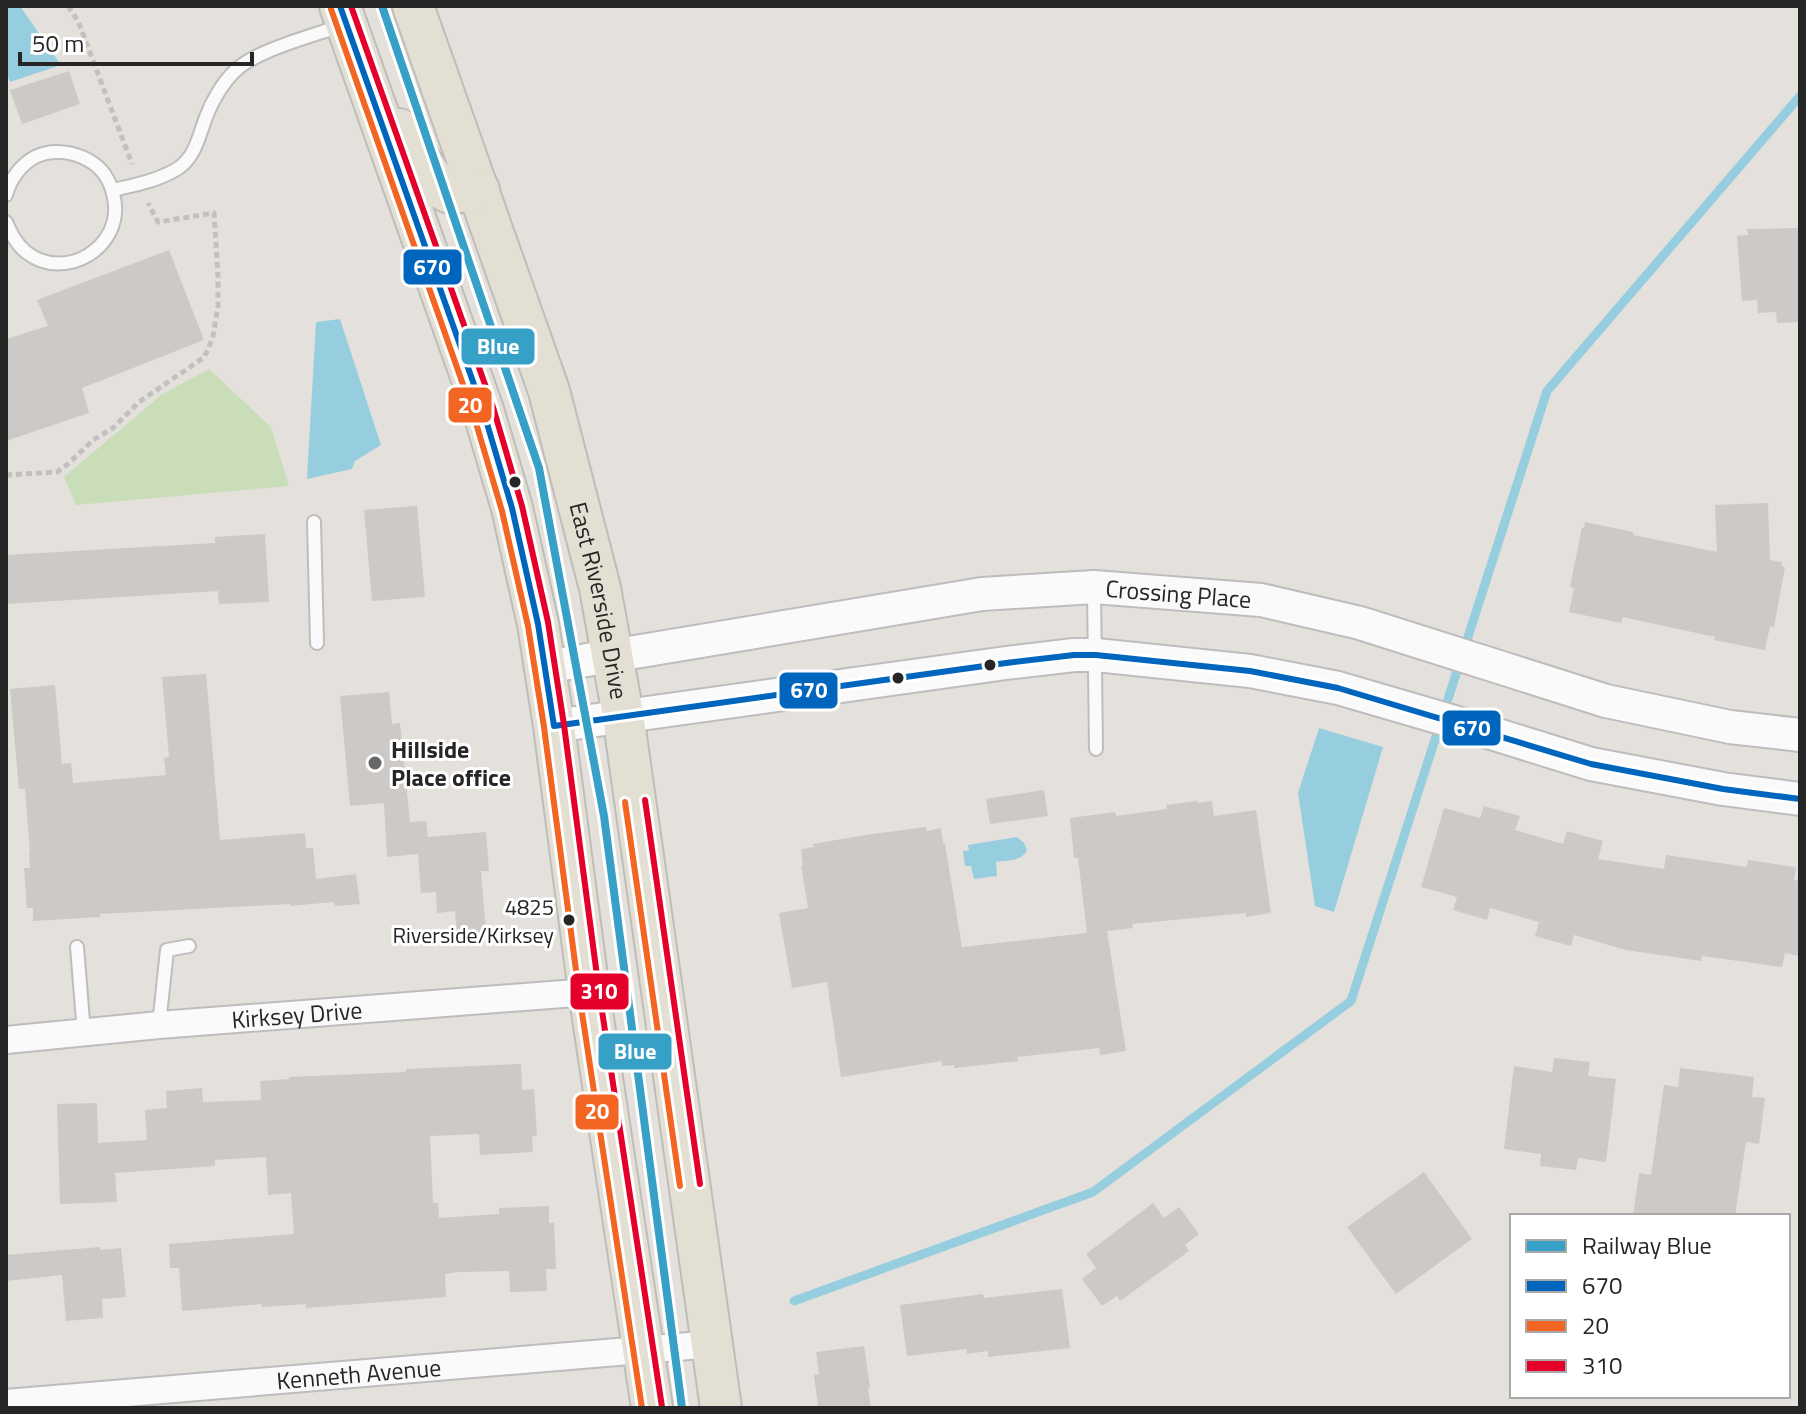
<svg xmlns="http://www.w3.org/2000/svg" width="1806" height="1414" font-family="'Titillium Web',sans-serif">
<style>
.green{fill:#c8ddb8}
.water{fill:#96cee0}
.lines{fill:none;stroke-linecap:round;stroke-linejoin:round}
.stream{stroke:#96cee0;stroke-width:9}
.building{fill:#ccc9c6}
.service-casing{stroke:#bebdbd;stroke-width:16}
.minor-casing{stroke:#bebdbd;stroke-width:30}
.tertiary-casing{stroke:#bebdbd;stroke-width:36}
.primary-casing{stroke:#bebdbb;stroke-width:44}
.path{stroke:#c2c1c0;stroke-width:5;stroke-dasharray:6 4;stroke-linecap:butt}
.service{stroke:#fbfafa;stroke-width:12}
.minor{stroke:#fbfafa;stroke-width:26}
.tertiary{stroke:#fbfafa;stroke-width:32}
.primary{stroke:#e3dfd3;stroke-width:40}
.bus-1-casing{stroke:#fff;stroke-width:12}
.bus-2-casing{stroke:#fff;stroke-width:12}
.bus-3-casing{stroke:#fff;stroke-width:12}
.bus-1{stroke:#0065bd;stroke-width:6}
.bus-2{stroke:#f26522;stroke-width:6}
.bus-3{stroke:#e4002b;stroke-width:6}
.rail-1-casing{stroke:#fff;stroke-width:14}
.rail-1{stroke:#37a0c7;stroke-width:8}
.bus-dot{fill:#262626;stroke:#fff;stroke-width:3}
.poi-dot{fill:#686766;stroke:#fff;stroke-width:3}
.labels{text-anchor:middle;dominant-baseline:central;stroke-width:6;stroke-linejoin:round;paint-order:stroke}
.bus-label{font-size:22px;fill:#262626;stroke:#fff;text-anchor:end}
.street-label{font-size:24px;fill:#262626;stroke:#fff}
.poi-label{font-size:24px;font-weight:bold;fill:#262626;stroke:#fff;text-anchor:start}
.line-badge{stroke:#fff;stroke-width:3}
.badge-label{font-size:22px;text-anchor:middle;font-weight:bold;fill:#fff}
</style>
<rect width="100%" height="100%" fill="#e4e1dc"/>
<!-- green -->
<path class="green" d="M209,369L271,427L289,486L76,505L64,477L161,395Z"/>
<!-- water -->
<path class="water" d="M6,6H20L61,65L10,82L6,70Z
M340,319L381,445L355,461L352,469L307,479L316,322Z
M1319,728L1383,747L1334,912L1315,906L1298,793Z
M1017,837L1024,843L1027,850C1021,862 1007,860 996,862L997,876L974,879L971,866H965L963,851L969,850L968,845Z"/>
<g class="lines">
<!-- stream -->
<path class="stream" d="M794,1301L1093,1192L1351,1001L1547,391L1800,96"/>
</g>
<!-- building -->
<path class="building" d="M69,71L80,104L22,124L10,90Z
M1800,228V322L1777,323L1776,312L1758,313L1757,300L1742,301L1737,236L1748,235L1747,229Z
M169,250L204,340L82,388L89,413L6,441V339L48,326L37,300Z
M1768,503L1770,560L1782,562V566L1785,567L1774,627L1770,626L1765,650L1714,640L1715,637L1623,617L1621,623L1569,612L1574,588L1570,587L1582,527L1584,528L1585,522L1633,532V535L1717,552L1715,505Z
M417,506L425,597L372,601L364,510Z
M265,534L269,602L219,604L218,591L6,604V555L215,543V537Z
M206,674L220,840L305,833L306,848H313L316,879L356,874L360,904L335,906L334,902L290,906V904L100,914V917L33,921V908H27L24,868H30L29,852H30L25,789H19L10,689L55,685L62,764L71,763L73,783L166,775L164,758L169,757L162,677Z
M389,692L392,724L400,723L410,822L426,821L428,837L486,832L489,871H481L486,932L457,935L455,911L437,913L436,892L421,893L418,854L387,857L384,803L350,806L340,696Z
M1044,790L1048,816L990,824L986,799Z
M1198,801V803L1212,801L1214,816L1256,810L1271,913L1246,917V913L1132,924L1133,928L1107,931L1126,1051L1100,1055L1099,1048L1017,1057L1018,1061L954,1068V1065L942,1066V1061L841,1077L827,982L792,988L779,913L808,908L801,865H803L801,849L814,847L813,844L865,835L926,827L927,831L941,828L943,843L945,844L962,947L1087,933L1078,858H1074L1070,818L1115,812L1116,816L1167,809L1166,805Z
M1484,806L1520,816L1515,830L1563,844L1567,831L1603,841L1598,859L1664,869L1666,855L1747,867L1748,860L1796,867L1794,880L1800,881V956L1785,953L1782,967L1702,956L1701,961L1626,950L1574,935L1571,946L1535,936L1539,922L1490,908L1487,920L1453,910L1457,897L1421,887L1444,808L1480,818Z
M1554,1058L1590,1062L1588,1076L1616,1079L1606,1162L1578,1158L1576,1170L1540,1166L1541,1154L1504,1149L1514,1066L1552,1072Z
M521,1064L522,1090L534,1089L537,1136H532L533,1152L480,1155L479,1134L430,1136L433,1203H438L439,1218L499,1214V1208L549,1206V1223H554L556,1269H546L547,1291L510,1292L509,1271L458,1272L445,1274L446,1297L306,1308V1304L262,1307V1304L182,1311L179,1268H170L169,1244L294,1234L291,1193L268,1195L266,1157L215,1160V1166L115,1173L117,1202L60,1204L57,1104L97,1103L98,1143L147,1140L145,1110L167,1108L166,1091L202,1088L203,1102L261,1100L260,1081L289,1079V1077L406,1072V1069Z
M1680,1068L1754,1077L1752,1097L1765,1098L1759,1144L1746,1142L1735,1216H1633L1639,1173L1651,1175L1664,1085L1678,1087Z
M1424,1172L1472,1239L1396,1294L1347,1227Z
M1153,1203L1164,1218L1179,1207L1199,1234L1185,1245L1189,1251L1120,1301L1117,1296L1102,1306L1082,1279L1096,1268L1086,1254Z
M100,1247V1250L121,1248L126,1297L102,1299L103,1318L66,1321L62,1275L6,1281V1255Z
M1062,1289L1070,1348L988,1357V1351L967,1354V1349L907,1356L900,1305L983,1294L984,1298Z
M864,1346L870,1387L868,1388L871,1408H818L814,1375L819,1374L816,1352Z"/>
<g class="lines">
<!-- service casing -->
<g class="service-casing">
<path id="service" d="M113,190C135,185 157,181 177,169C195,158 199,136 206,117C212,101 223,82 236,70C259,49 313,36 343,25
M6,195C10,180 20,165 35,157C51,149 72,151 88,160C103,168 111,182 114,198C124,247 65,283 26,252C16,244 11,233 6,222
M314,522L317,643
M1094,590L1096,749
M77,947L84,1033
M159,1025L167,950L189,946"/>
</g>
<!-- minor casing -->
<g class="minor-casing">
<g id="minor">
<path id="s1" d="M6,1040L159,1025L589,992"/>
<path id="s2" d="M6,1403L713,1344"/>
</g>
</g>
<!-- tertiary casing -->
<g class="tertiary-casing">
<g id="tertiary">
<path id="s3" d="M545,667L982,594L1094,587L1261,600L1360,623L1606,701L1730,727L1800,735"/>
<path d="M554,726L1006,663L1074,655H1096L1250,671L1338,688L1475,728L1591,764L1723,789L1800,799"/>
</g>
</g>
<!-- primary casing -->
<g class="primary-casing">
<g id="primary">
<path d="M340,6L483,410L512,508L538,624L554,726L589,992L652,1408"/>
<path id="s4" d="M413,6L549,391L600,588L623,715L721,1408"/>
<path d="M399,129L438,187L450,193L479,190"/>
</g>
</g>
<!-- path -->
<path class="path" d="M68,6L78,21L86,42L132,164
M6,475L57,472L68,464L93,440L113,428L139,402L203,358L208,350L213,336L218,306V276L214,213L158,222L148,203"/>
<!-- service -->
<use href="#service" class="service"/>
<!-- minor -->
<use href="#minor" class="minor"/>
<!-- tertiary -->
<use href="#tertiary" class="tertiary"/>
<!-- primary -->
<use href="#primary" class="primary"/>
<!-- bus-1 casing -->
<g class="bus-1-casing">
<path id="bus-1" d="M340,6L483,410L512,508L538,624L554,726L1006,663L1074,655H1096L1250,671L1338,688L1591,764L1723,789L1800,799"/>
</g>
<!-- bus-2 casing -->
<g class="bus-2-casing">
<path id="bus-2" d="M331,9L473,413L502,511L528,626L544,727L579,993L642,1408
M625,802L680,1186"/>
</g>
<!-- bus-3 casing -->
<g class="bus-3-casing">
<path id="bus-3" d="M351,6L493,407L522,506L548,622L564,725L599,991L662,1407
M645,800L700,1184"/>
</g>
<!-- bus-1 -->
<use href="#bus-1" class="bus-1"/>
<!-- bus-2 -->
<use href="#bus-2" class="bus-2"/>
<!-- bus-3 -->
<use href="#bus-3" class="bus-3"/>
<!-- rail-1 casing -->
<g class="rail-1-casing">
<path id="rail-1" d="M382,6L539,468L604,816L682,1408"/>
</g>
<!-- rail-1 -->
<use href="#rail-1" class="rail-1"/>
</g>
<!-- markers -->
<g class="bus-dot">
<circle cx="515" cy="482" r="7"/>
<circle cx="990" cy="665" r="7"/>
<circle cx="898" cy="678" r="7"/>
<circle cx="569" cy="920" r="7"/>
</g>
<circle class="poi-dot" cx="375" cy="763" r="8"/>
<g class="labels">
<!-- bus labels -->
<g class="bus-label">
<text x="554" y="907">4825<tspan x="554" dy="28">Riverside/Kirksey</tspan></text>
</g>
<!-- street labels -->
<g class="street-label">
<text stroke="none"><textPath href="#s3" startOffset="640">Crossing Place</textPath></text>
<text stroke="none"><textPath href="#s4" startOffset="624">East Riverside Drive</textPath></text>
<text stroke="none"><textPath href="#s1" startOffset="292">Kirksey Drive</textPath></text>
<text stroke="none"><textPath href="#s2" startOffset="354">Kenneth Avenue</textPath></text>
</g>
<!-- poi labels -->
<g class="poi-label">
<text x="391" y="749">Hillside<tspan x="391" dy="28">Place office</tspan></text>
</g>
</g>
<g class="line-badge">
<rect x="402" y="248" width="61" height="38" rx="8" fill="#0065bd"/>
<rect x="460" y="327" width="76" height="39" rx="8" fill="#37a0c7"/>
<rect x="447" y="386" width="46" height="38" rx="8" fill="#f26522"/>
<rect x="778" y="671" width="61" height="39" rx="8" fill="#0065bd"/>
<rect x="1441" y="709" width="61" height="38" rx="8" fill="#0065bd"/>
<rect x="569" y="972" width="61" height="39" rx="8" fill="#e4002b"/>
<rect x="597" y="1032" width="76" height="39" rx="8" fill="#37a0c7"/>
<rect x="574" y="1093" width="46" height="38" rx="8" fill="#f26522"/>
</g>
<g class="badge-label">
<text x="432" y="275">670</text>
<text x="498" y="354">Blue</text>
<text x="470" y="413">20</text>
<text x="809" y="698">670</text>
<text x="1472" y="736">670</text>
<text x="599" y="999">310</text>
<text x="635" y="1059">Blue</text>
<text x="597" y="1119">20</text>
</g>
<!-- border -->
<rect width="1806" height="1414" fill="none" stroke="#262626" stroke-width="16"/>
<!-- legend -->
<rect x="1510" y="1214" width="280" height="184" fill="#ffffff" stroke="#a8a8a8" stroke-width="2"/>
<rect x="1526" y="1240" width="40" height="12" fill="#37a0c7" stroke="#a8a8a8" stroke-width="2"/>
<text x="1582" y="1254" font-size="24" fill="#262626">Railway Blue</text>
<rect x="1526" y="1280" width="40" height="12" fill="#0065bd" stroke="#a8a8a8" stroke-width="2"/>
<text x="1582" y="1294" font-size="24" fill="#262626">670</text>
<rect x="1526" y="1320" width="40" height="12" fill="#f26522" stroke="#a8a8a8" stroke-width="2"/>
<text x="1582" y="1334" font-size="24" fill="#262626">20</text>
<rect x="1526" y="1360" width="40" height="12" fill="#e4002b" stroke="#a8a8a8" stroke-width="2"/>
<text x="1582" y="1374" font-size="24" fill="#262626">310</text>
<!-- scale -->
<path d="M20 52v12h232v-12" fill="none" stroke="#262626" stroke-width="4"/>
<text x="32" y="52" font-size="24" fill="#262626" stroke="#ffffff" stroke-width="6" paint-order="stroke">50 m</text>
</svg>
